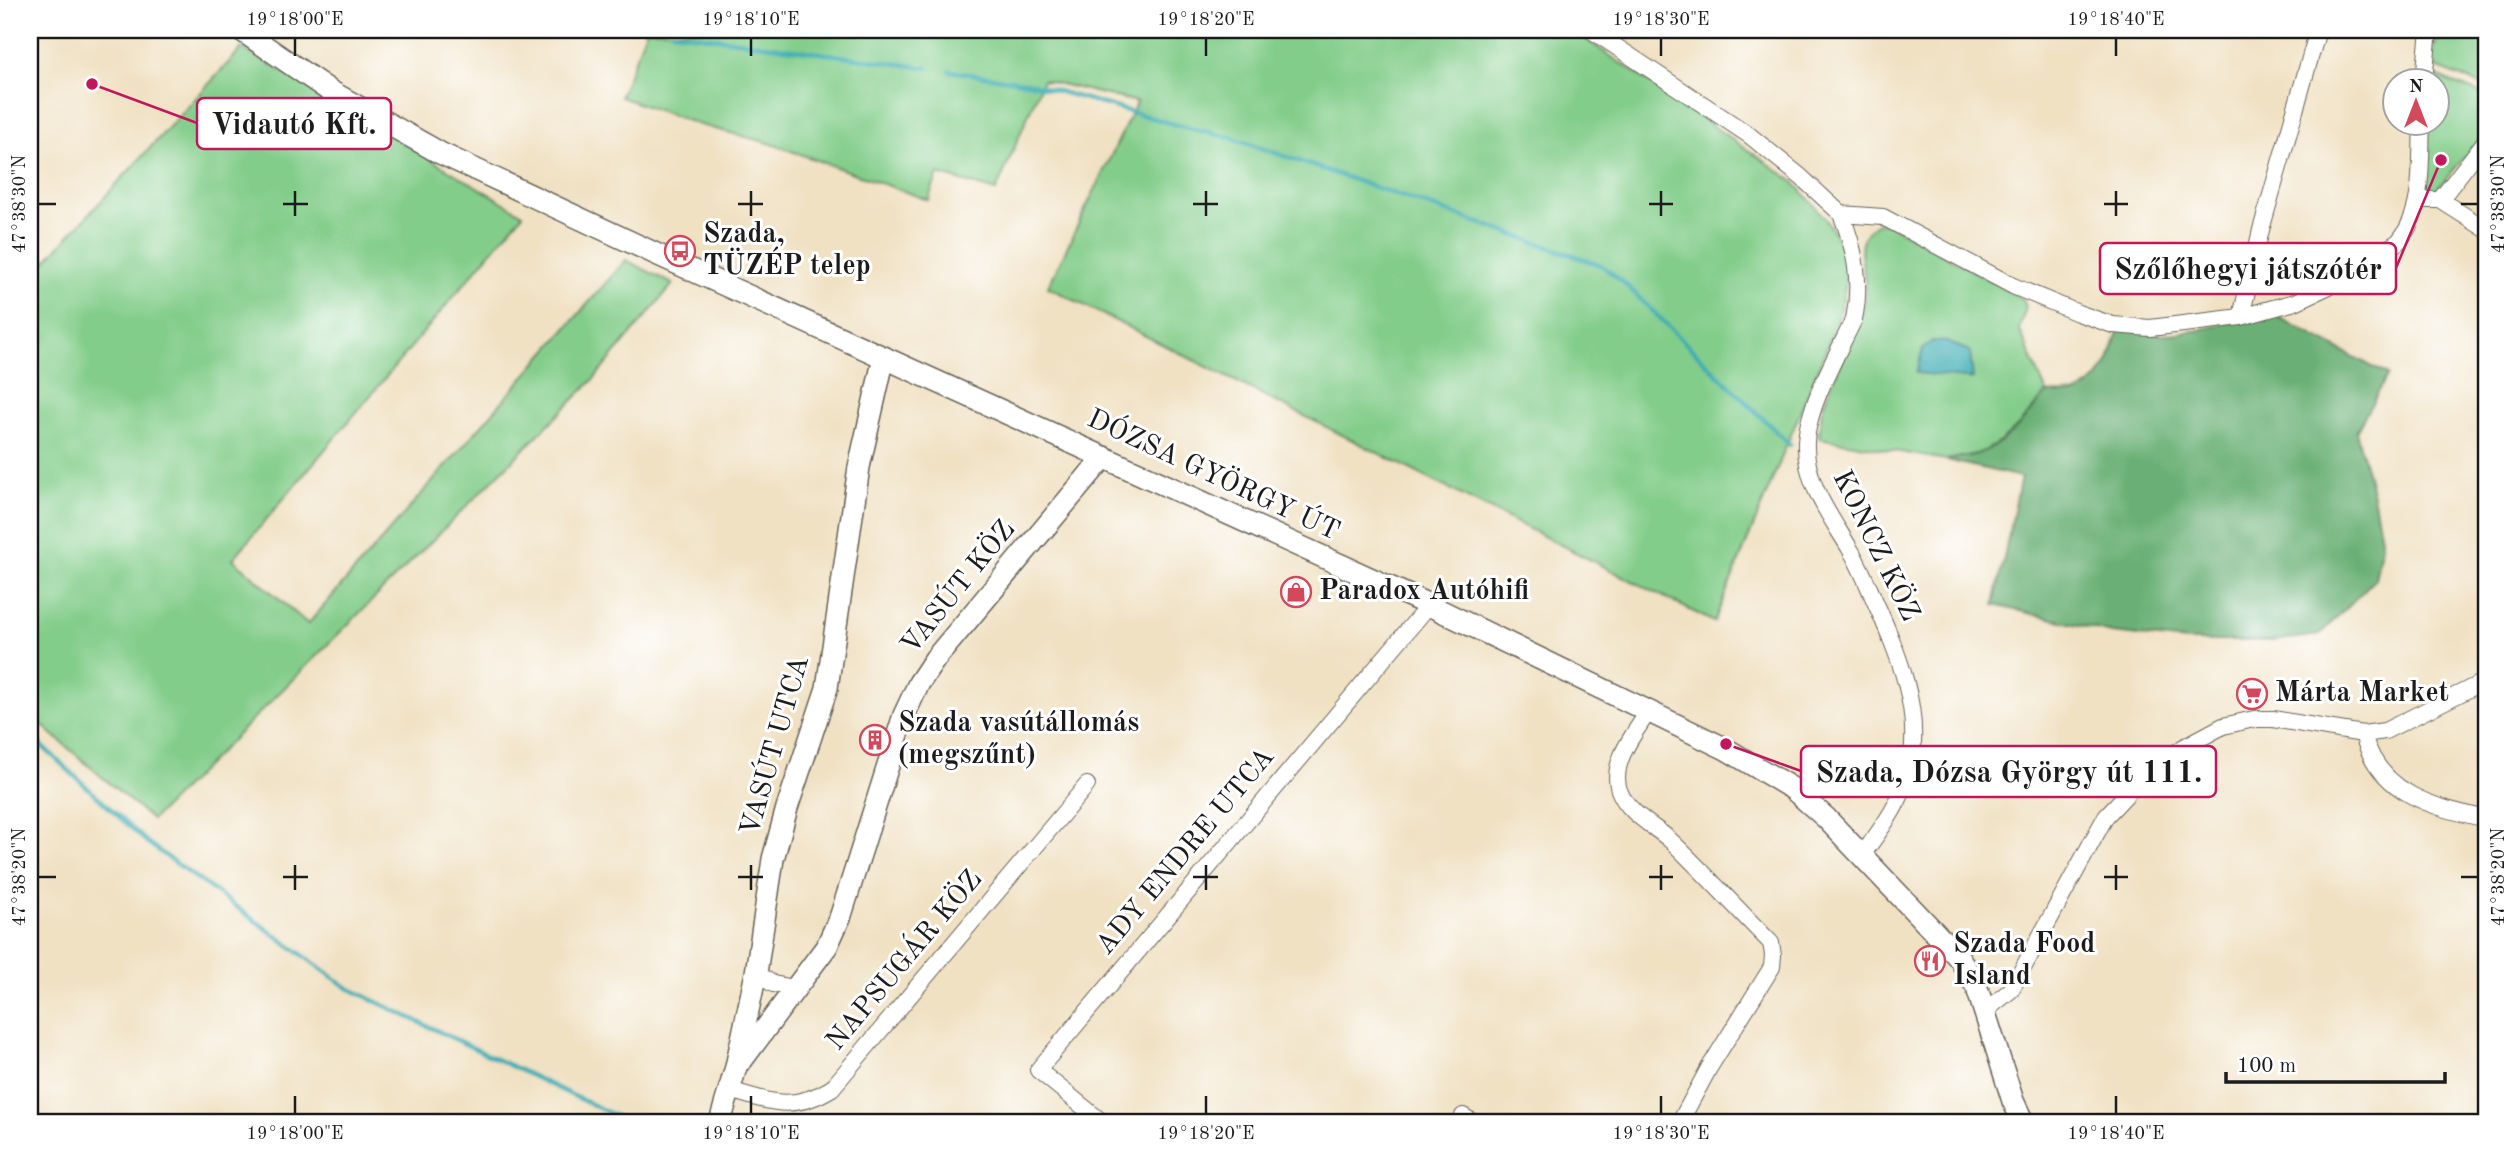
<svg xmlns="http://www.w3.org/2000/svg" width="2517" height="1152" font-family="'Old Standard TT',serif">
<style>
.green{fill:#83cd8a;stroke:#507453;stroke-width:2}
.forest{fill:#6ab076;stroke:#436649;stroke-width:2}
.water{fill:#3bacb3;stroke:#2c6468;stroke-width:2}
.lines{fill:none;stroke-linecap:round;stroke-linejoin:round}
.stream{stroke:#3bacb3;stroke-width:4.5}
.street-casing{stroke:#666156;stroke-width:18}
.secondary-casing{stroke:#666156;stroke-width:24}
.street{stroke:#fff;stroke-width:16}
.secondary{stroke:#fff;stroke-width:21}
.ticks{fill:none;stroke:#1c1c1c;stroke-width:2.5}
.labels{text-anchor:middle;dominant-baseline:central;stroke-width:6;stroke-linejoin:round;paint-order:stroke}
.poi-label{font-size:28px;font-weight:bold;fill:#1c1c1c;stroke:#fff;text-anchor:start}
.street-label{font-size:28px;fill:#1c1c1c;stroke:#fff}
.leader{fill:none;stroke:#c2185b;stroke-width:2.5}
.callout-dot{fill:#c2185b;stroke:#fff;stroke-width:2.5}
.callout{fill:#fff;stroke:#c2185b;stroke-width:2.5}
.callout-label{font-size:30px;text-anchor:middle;font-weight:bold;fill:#1c1c1c}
.neatline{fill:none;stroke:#1c1c1c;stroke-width:2.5}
.ticks-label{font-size:18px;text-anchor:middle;fill:#1c1c1c}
</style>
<rect width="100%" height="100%" fill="#fff"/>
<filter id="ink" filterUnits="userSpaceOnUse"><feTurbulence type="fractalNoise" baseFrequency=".0143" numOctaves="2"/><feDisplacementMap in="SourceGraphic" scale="14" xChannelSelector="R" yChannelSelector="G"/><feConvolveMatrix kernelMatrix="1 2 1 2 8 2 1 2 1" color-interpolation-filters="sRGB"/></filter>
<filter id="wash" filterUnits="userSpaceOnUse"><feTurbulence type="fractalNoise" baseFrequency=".00686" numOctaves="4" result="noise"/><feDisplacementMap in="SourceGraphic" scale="28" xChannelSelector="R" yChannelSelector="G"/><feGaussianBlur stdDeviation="1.57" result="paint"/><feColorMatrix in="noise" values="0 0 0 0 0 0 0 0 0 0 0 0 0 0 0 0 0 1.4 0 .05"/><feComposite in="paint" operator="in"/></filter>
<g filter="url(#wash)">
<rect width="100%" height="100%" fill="#f0e1c3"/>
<!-- green -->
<path class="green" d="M643,30H1572L1792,180C1812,203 1838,228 1845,258C1850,279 1841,305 1836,325L1714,622L1048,287L1137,102L1043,80L996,191L938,174L928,200L769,143L700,125L620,97L646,31Z
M2441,30H2487V87L2428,64Z
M242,48L523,214L233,559L308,624L626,260L673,284L593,380L152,820L30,715V278Z
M2424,71L2487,96V131L2434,193L2420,190L2423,123L2436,122V80H2424Z
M1878,223H1887L2023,299L2026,307L2019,329L2047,393L2022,422L2001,441L1981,453L1946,460L1819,438C1820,428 1820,416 1823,406C1836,369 1859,335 1865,296C1869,268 1847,241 1878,223Z"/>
<!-- forest -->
<path class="forest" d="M2263,309L2388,375L2356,431L2373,495L2382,544L2375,579L2319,635L2273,641H2187L2112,633L1994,605L2021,477L1946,460C1957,458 1969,457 1979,453C2007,444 2028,414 2047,393L2077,394L2098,378L2109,361L2119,328C2133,330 2148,334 2162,334C2198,334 2230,322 2263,309Z"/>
<!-- water -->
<path class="water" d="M1932,341L1947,342L1970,351L1973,379L1916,373L1923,349Z"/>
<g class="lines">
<!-- stream -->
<path class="stream" d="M673,32L927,68
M950,71L1029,83L1188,128L1229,137L1601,265L1625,284L1790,445
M30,735L148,843L348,988L628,1122"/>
</g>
</g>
<g filter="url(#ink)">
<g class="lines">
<!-- street casing -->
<g class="street-casing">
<path id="street" d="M1591,30L1749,135L1801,177L1841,214L1883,217L2013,286L2078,313L2113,325L2150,328L2241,317L2295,302L2331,285L2398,242C2425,212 2420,160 2422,122
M2424,80L2429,30
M2417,200H2440L2487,230
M2440,200L2487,139
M1841,214C1855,248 1862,282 1854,319C1838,353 1808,405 1806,442C1804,482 1831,517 1850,549C1859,564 1866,581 1873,597C1897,651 1924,711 1909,771C1902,802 1881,829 1863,854
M2241,317L2261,230L2318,30
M1648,712C1634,734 1610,763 1619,790C1627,812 1652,825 1669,839C1704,872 1737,909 1771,943L1773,955L1772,967L1709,1068L1680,1122
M2363,734C2379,795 2433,807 2487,819
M756,973L773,984L794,988
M1985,1011L2011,990L2106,816L2140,780L2184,747L2223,726L2254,719H2273L2363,734L2385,731L2487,680
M730,1090C771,1102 793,1112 832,1088L1087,785
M1463,1116L1473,1122
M1102,1122L1038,1070L1429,605"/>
</g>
<!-- secondary casing -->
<g class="secondary-casing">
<path id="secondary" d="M241,30L330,91L440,153L654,253L1429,605L1726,749L1793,789L1826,818L1960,959L1977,988L2013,1101L2023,1122
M742,1060L827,946L841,915L904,715L919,683L935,659L1104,457
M720,1122L736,1067L756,973L773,859L787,808L827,688L859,467L884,357"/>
</g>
<!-- street -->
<use href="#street" class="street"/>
<!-- secondary -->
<use href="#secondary" class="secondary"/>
</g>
</g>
<!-- ticks -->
<path class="ticks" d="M295,38V56M751,38V56M1206,38V56M1661,38V56M2116,38V56M295,191V216M751,191V216M1206,191V216M1661,191V216M2116,191V216M38,204H56M283,204H308M738,204H763M1193,204H1218M1649,204H1673M2104,204H2128M2461,204H2478M295,865V890M751,865V890M1206,865V890M1661,865V890M2116,865V890M38,877H56M283,877H308M738,877H763M1193,877H1218M1649,877H1673M2104,877H2128M2461,877H2478M295,1096V1114M751,1096V1114M1206,1096V1114M1661,1096V1114M2116,1096V1114"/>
<!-- icons -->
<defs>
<g id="bus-ring" transform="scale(1.575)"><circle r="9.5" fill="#fff" stroke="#d1495b" stroke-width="1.5"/><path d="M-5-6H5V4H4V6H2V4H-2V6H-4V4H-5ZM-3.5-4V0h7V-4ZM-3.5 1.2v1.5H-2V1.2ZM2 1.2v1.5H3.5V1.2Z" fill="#d1495b"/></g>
<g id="shop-ring" transform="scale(1.575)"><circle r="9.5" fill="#fff" stroke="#d1495b" stroke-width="1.5"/><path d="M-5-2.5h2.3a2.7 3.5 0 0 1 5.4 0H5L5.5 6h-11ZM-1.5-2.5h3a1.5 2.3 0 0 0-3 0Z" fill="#d1495b"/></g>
<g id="supermarket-ring" transform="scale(1.575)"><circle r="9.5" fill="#fff" stroke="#d1495b" stroke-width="1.5"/><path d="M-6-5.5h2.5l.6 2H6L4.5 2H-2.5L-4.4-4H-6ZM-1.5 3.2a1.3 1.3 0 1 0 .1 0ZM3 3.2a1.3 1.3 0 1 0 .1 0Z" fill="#d1495b"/></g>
<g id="building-ring" transform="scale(1.575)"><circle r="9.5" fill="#fff" stroke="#d1495b" stroke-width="1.5"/><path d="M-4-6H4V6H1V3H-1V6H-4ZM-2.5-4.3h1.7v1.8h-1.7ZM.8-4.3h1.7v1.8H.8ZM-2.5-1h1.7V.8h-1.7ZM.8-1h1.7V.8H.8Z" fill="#d1495b"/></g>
<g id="restaurant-ring" transform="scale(1.575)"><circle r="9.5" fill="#fff" stroke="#d1495b" stroke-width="1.5"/><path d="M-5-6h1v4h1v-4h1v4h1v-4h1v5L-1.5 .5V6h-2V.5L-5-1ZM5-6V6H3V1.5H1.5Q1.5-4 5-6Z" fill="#d1495b"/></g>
</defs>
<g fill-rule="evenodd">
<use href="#bus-ring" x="680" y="251"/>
<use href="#shop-ring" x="1296" y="592"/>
<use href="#supermarket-ring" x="2252" y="694"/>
<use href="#building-ring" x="875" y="740"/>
<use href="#restaurant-ring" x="1930" y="961"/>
</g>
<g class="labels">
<!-- poi labels -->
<g class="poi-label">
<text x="703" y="235">Szada,<tspan x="703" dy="32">TÜZÉP telep</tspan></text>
<text x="1319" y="592">Paradox Autóhifi</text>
<text x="2275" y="694">Márta Market</text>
<text x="898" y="724">Szada vasútállomás<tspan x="898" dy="32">(megszűnt)</tspan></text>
<text x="1953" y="945">Szada Food<tspan x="1953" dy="32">Island</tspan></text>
</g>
<!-- street labels -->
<g class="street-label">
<text transform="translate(1213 476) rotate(25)">DÓZSA GYÖRGY ÚT</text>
<text transform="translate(1875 546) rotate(64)">KONCZ KÖZ</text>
<text transform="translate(959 588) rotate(-51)">VASÚT KÖZ</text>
<text transform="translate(776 746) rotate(-74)">VASÚT UTCA</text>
<text transform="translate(1186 852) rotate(-50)">ADY ENDRE UTCA</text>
<text transform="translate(905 961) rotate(-50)">NAPSUGÁR KÖZ</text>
</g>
</g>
<!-- callouts -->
<path class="leader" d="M92 84L197 123M2441 160L2396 268M1726 744L1801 771"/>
<g class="callout-dot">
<circle cx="92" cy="84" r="7"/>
<circle cx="2441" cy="160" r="7"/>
<circle cx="1726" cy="744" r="7"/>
</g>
<g class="callout">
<rect x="197" y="98" width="194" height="51" rx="7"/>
<rect x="2100" y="243" width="296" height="51" rx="7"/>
<rect x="1801" y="746" width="415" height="51" rx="7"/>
</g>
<g class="callout-label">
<text x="294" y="134">Vidautó Kft.</text>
<text x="2248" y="279">Szőlőhegyi játszótér</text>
<text x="2009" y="782">Szada, Dózsa György út 111.</text>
</g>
<!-- margin -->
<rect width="2517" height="1152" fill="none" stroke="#fff" stroke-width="77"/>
<!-- north arrow -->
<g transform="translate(2416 102)"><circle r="33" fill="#ffffff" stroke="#a4a4a4" stroke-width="2"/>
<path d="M0-5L12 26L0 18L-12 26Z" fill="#d1495b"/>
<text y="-10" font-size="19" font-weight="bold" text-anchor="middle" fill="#1c1c1c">N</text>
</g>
<!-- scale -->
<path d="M2226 1072v10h219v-10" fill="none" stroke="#1c1c1c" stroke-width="3.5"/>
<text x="2237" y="1072" font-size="21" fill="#1c1c1c" stroke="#ffffff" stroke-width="5" paint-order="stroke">100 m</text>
<rect x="38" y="38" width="2440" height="1076" class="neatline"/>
<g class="ticks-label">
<text x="295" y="25">19°18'00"E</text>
<text x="751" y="25">19°18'10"E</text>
<text x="1206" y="25">19°18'20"E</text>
<text x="1661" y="25">19°18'30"E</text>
<text x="2116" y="25">19°18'40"E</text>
<text transform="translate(19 204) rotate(-90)" y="6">47°38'30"N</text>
<text transform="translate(2498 204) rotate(-90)" y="6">47°38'30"N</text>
<text transform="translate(19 877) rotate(-90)" y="6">47°38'20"N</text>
<text transform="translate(2498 877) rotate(-90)" y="6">47°38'20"N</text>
<text x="295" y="1139">19°18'00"E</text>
<text x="751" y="1139">19°18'10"E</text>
<text x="1206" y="1139">19°18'20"E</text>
<text x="1661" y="1139">19°18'30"E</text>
<text x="2116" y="1139">19°18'40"E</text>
</g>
</svg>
